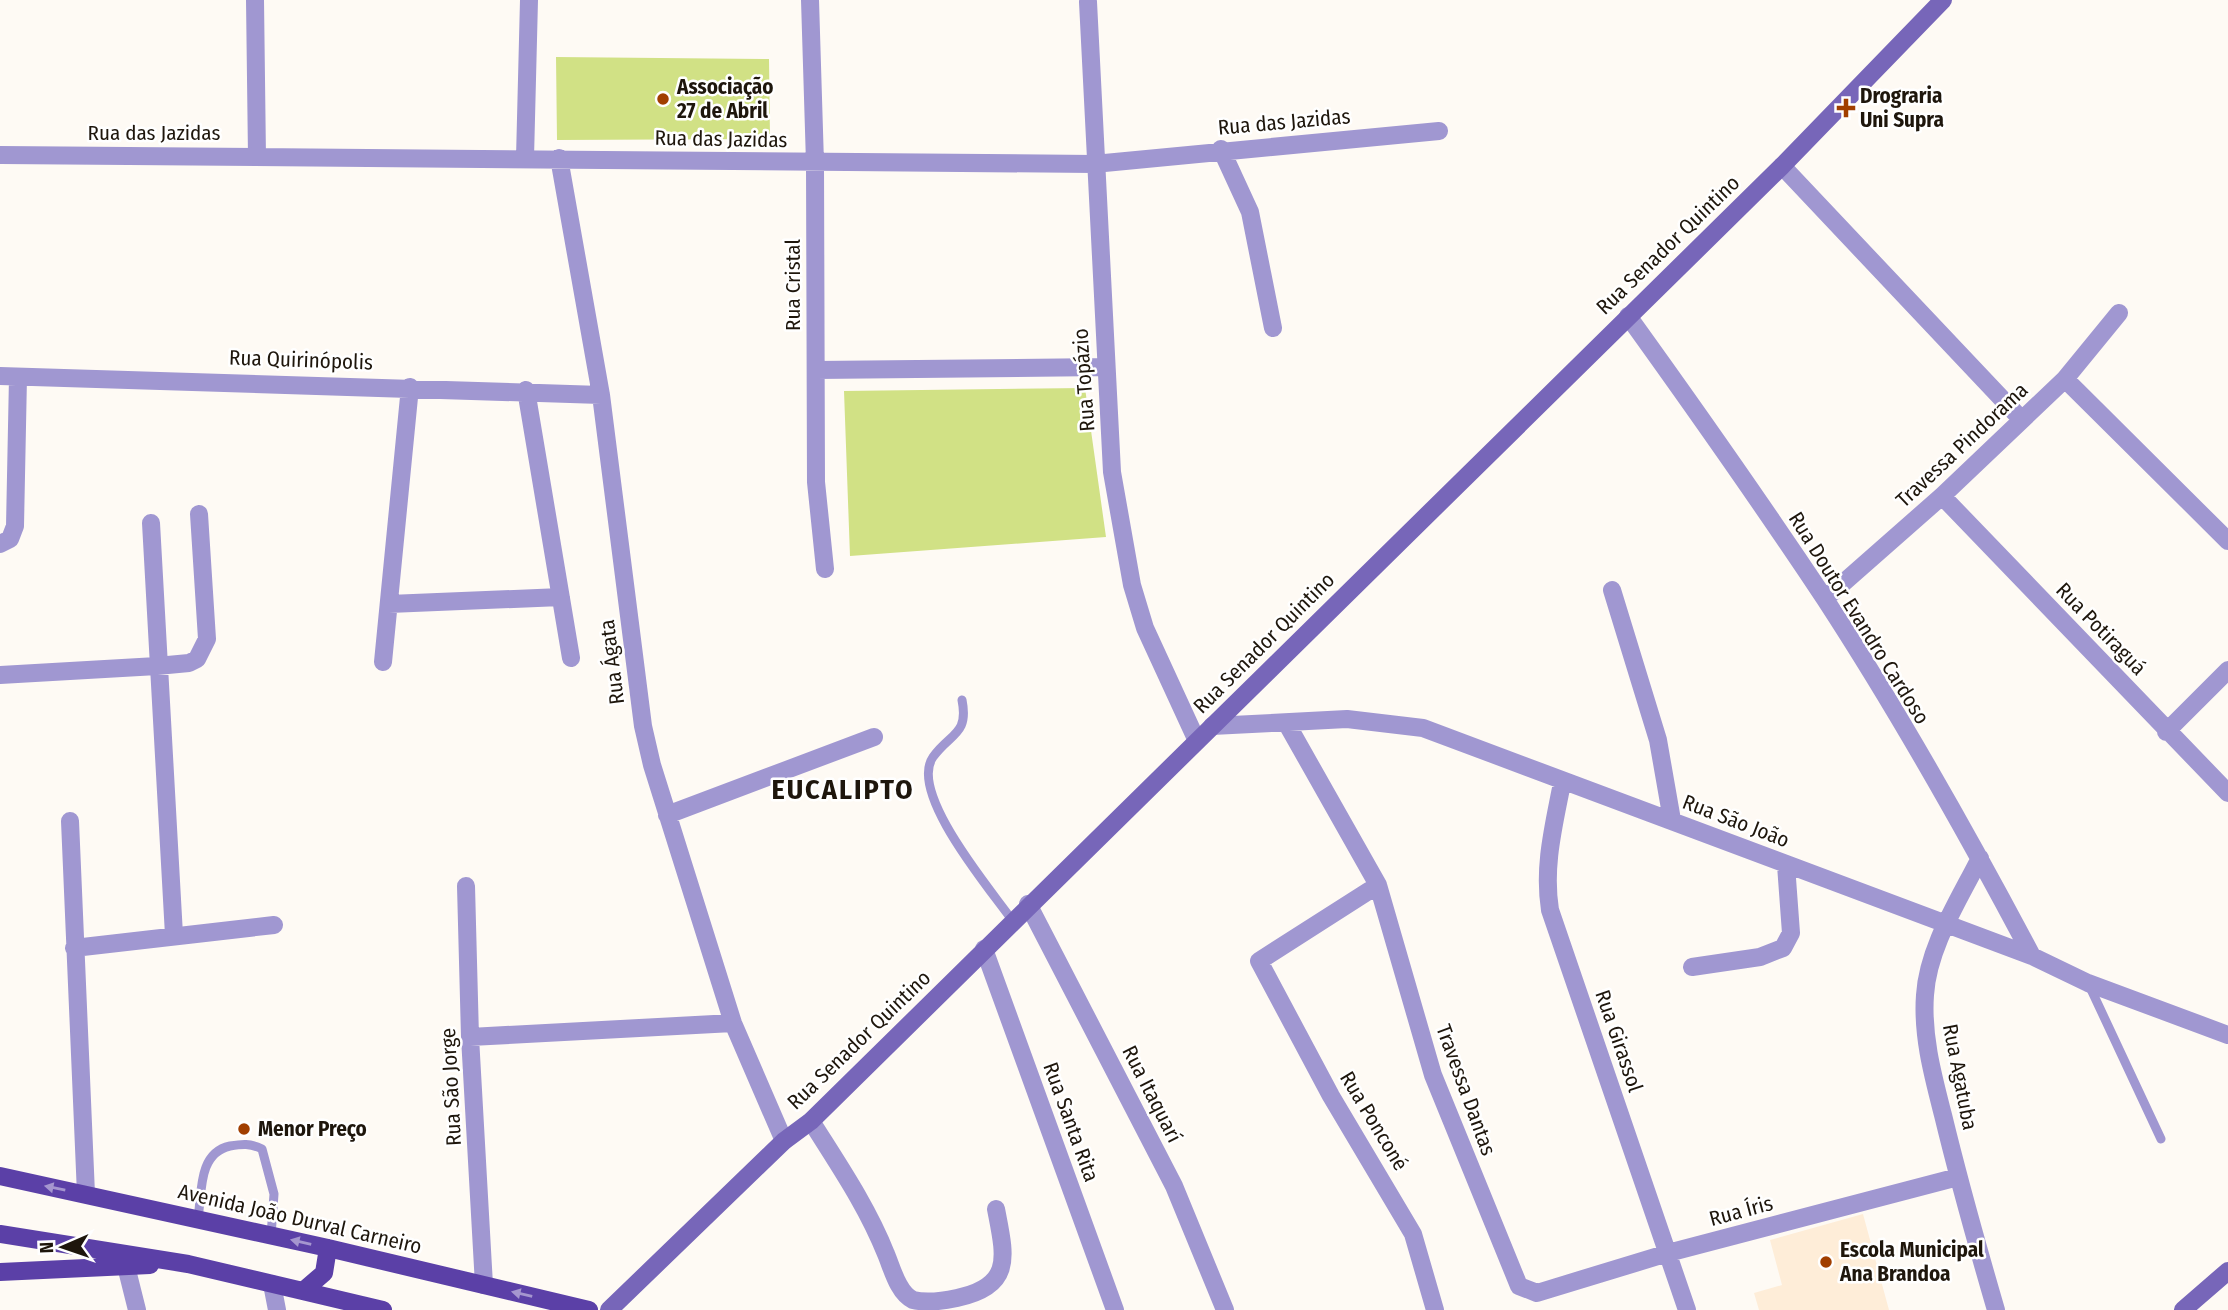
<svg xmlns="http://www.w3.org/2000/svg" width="2228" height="1310" font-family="'Fira Sans Condensed',sans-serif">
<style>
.built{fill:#feedd8}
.green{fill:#d1e185}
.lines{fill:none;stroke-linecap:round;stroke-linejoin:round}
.lane{stroke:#a097d1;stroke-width:9}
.street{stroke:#a097d1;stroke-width:18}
.secondary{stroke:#7766b9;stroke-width:18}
.primary{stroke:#5b40a7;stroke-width:18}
.oneway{fill:#a596cf}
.poi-dot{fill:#a13f00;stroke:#fff;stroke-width:2.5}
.labels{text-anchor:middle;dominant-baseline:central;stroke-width:5;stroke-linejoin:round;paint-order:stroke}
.poi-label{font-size:21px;font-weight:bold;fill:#1e160c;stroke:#fff;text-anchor:start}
.street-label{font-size:21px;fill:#1e160c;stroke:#fff}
.district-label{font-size:28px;font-weight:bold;letter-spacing:2px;fill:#1e160c;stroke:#fff}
</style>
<rect width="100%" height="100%" fill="#fefaf4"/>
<!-- built -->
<path class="built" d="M1863,1214L1889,1310H1759L1754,1293L1782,1285L1770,1240Z"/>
<!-- green -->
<path class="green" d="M556,57L769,59L770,139L557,140Z
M1085,388L1106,537L850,556L844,391Z"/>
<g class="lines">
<!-- lane -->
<path class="lane" d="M962,700C969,735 950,733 933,757C908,793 991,890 1012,920
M2089,985L2161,1139
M198,1219C202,1192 198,1153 230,1146C242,1144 250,1143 262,1149L274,1194L271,1236"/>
<!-- street -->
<path class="street" d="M255,0L257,157
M810,0L815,163L816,482L825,569
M1088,2L1112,472L1132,585L1145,628L1197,741
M1221,149L1250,212L1273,328
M0,155L1094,164L1439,131
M525,158L529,0
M559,158L601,395L643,726L652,765L733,1023L784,1141
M1782,166L2022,420
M1628,316C1695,409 1761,503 1825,599C1900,714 1968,835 2032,956
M816,370L1105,367
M0,376L601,395
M2065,379L2228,541
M526,390L571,658
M1942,496L2228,793
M151,523L174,935
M0,544L10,539L15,526L18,377
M1612,590L1658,740L1672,820
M1825,599L1942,496L2065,379L2119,313
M389,604L561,597
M383,662L410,387
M0,675L157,666L189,663L197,659L207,639L199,514
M1287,724L1378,885L1433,1075L1519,1286L1537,1293L1668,1253L1958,1177
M1212,726L1347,719L1423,728L2032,956L2088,983L2228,1035
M2166,732L2228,670
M1562,783C1554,825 1543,866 1550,910L1687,1310
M667,815L874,737
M70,821L86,1194
M1980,858C1959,900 1928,947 1925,995C1922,1036 1933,1076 1943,1115C1959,1181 1977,1245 1996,1310
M1378,885L1259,961L1331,1096L1413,1234L1435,1310
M466,886L470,1037L484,1285
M1028,904L1174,1186L1225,1310
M74,948L274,925
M984,949L1115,1310
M1692,967L1760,957L1783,948L1791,933L1786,865
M470,1037L733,1023
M811,1121C838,1164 867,1206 886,1254C892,1268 898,1293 913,1300C926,1303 943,1301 957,1298C1014,1286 1005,1256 996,1209
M126,1266L137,1310
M272,1284L277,1310"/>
<!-- secondary -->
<path class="secondary" d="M609,1310L784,1141L811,1121L1782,166L1943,0
M2183,1310L2228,1271"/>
<!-- primary -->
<path class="primary" d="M0,1176L328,1248L589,1310
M0,1234L188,1264L383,1310
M0,1272L150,1265
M303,1291L324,1273L328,1248"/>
</g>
<!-- one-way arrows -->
<defs><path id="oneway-solid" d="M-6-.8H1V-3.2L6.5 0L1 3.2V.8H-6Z" transform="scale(1.75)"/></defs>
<g class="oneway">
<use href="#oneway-solid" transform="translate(55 1188) rotate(-169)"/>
<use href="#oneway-solid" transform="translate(301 1242) rotate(-167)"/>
<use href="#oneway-solid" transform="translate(522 1294) rotate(-167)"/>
</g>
<!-- markers -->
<g class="poi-dot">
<circle cx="663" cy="99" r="7"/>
<path d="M1842.5 97.5h7v7h7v7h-7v7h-7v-7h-7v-7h7z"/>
<circle cx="244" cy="1129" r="7"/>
<circle cx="1826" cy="1262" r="7"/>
</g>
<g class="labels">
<!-- poi labels -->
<g class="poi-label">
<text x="677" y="87">Associação<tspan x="677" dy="24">27 de Abril</tspan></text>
<text x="1860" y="96">Drograria<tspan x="1860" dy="24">Uni Supra</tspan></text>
<text x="258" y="1129">Menor Preço</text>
<text x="1840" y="1250">Escola Municipal<tspan x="1840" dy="24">Ana Brandoa</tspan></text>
</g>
<!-- street labels -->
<g class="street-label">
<text transform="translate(1284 122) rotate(-5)">Rua das Jazidas</text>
<text x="154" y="133">Rua das Jazidas</text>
<text transform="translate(721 139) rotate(1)">Rua das Jazidas</text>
<text transform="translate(1668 245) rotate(-44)">Rua Senador Quintino</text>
<text transform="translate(793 285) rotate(-90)">Rua Cristal</text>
<text transform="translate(301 360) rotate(2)">Rua Quirinópolis</text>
<text transform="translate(1084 380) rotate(-94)">Rua Topázio</text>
<text transform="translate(1962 445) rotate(-43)">Travessa Pindorama</text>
<text transform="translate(1859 618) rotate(58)">Rua Doutor Evandro Cardoso</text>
<text transform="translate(2101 629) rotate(46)">Rua Potiraguá</text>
<text transform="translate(1264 643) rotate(-45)">Rua Senador Quintino</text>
<text transform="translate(612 662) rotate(-97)">Rua Ágata</text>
<text transform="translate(1736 821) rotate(21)">Rua São João</text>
<text transform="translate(859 1040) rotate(-44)">Rua Senador Quintino</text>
<text transform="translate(1619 1041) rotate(71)">Rua Girassol</text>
<text transform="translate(1960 1077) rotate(79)">Rua Agatuba</text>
<text transform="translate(451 1087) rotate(-93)">Rua São Jorge</text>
<text transform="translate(1466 1090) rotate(70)">Travessa Dantas</text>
<text transform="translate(1152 1094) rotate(63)">Rua Itaquarí</text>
<text transform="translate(1374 1121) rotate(59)">Rua Ponconé</text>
<text transform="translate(1071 1122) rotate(70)">Rua Santa Rita</text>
<text transform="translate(1741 1211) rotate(-15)">Rua Íris</text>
<text transform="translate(300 1219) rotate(13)">Avenida João Durval Carneiro</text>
</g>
<!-- district labels -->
<g class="district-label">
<text x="843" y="789">EUCALIPTO</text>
</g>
</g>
<!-- north arrow -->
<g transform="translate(63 1247) rotate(268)" stroke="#ffffff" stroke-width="5" paint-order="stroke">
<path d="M0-5L12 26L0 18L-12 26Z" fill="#1e160c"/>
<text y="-10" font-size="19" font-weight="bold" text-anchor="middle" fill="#1e160c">N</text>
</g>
</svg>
